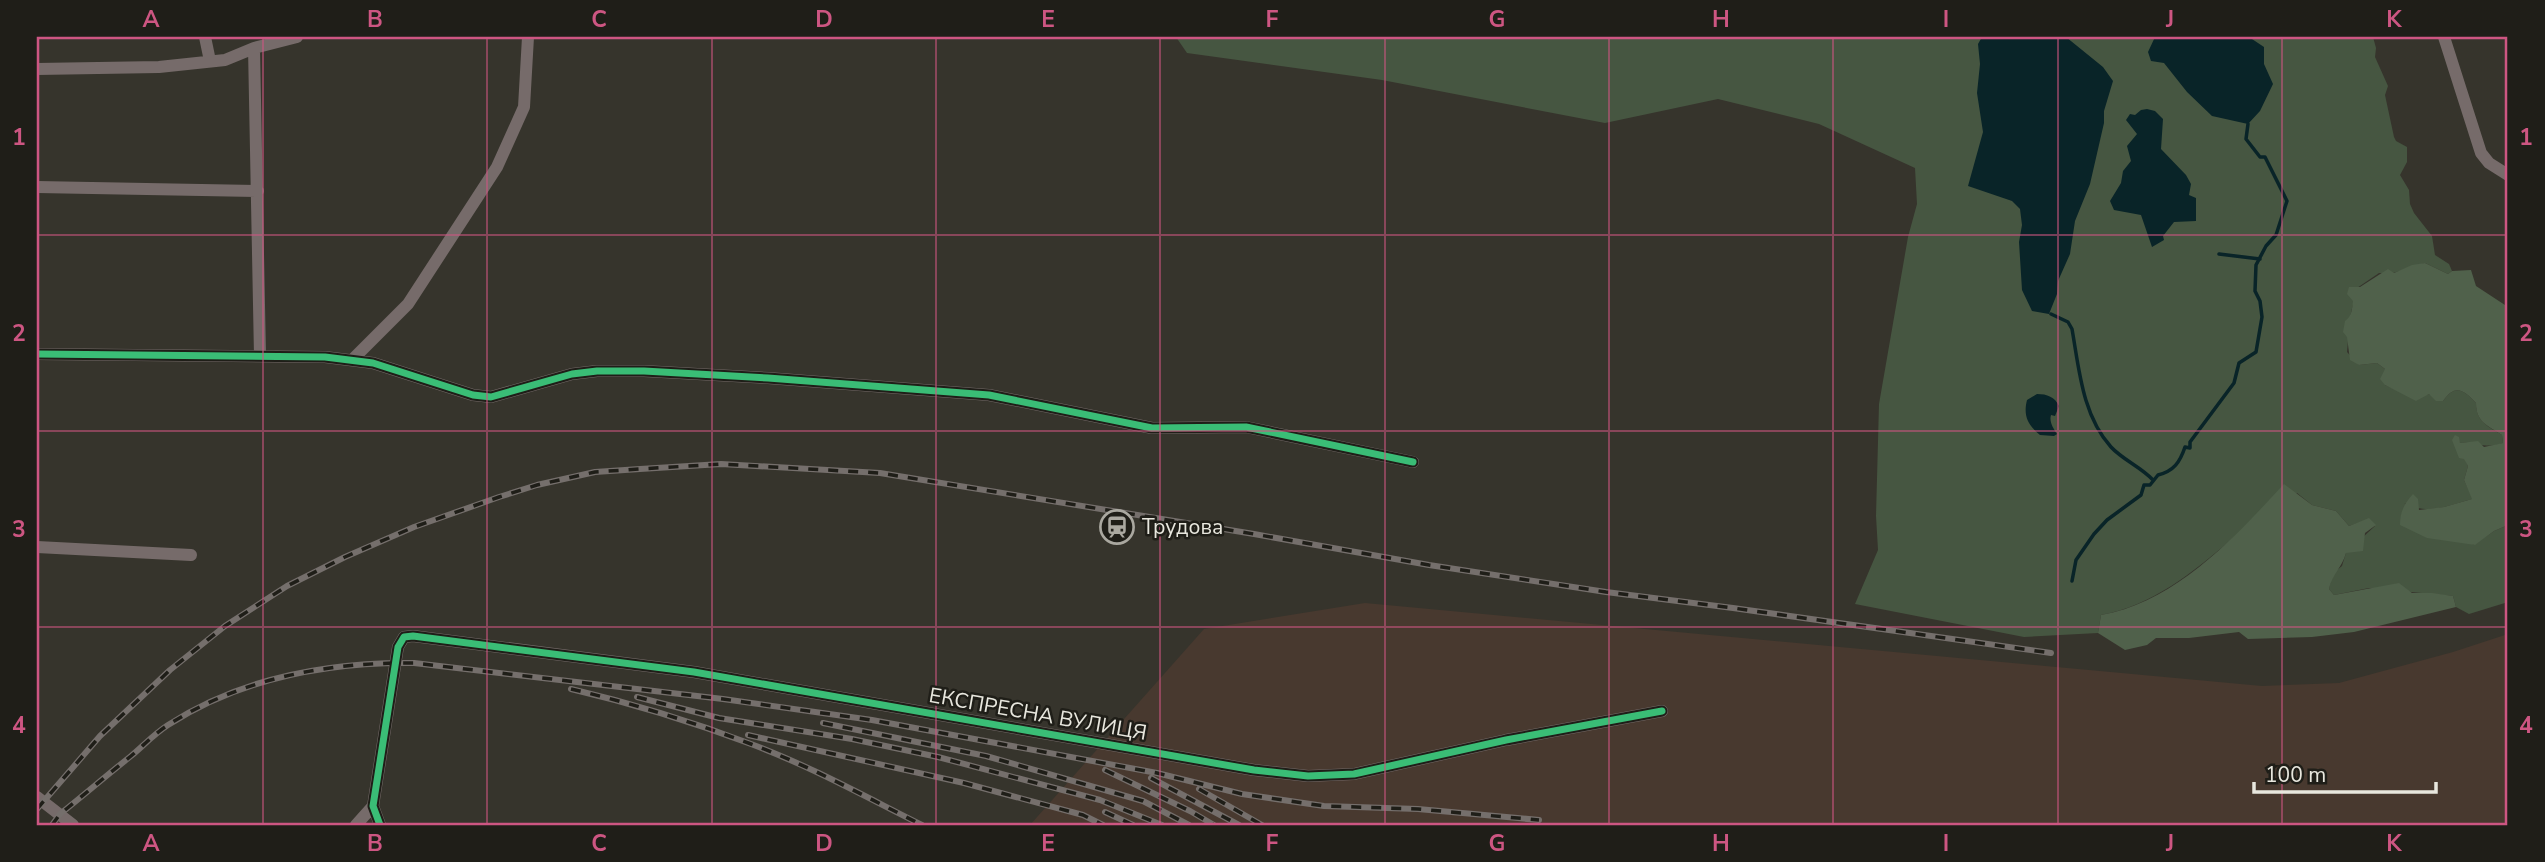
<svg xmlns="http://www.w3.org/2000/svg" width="2545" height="862" font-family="'Nunito Sans',sans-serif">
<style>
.industrial{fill:#48392f}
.green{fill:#465641}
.forest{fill:#50614b}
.water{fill:#092428}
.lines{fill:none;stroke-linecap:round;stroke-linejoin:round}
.stream{stroke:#092428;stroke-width:3.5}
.minor{stroke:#766b6a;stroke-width:12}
.rail-casing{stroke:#756f6c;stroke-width:6}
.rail{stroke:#1f1e18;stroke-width:3.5;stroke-dasharray:10;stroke-linecap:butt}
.cycleway-casing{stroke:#1f1e18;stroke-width:11}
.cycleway{stroke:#3abd76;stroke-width:7}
.grid{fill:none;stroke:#cd5682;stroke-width:2;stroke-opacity:0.55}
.labels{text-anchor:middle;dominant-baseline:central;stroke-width:5;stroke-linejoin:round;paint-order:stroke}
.poi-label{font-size:21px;fill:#e8e7de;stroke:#1f1e18;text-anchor:start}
.street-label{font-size:21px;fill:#e8e7de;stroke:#1f1e18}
.neatline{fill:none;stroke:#cd5682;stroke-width:2.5}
.grid-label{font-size:23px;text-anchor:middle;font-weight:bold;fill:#cd5682}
</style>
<rect width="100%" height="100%" fill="#36342c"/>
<!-- industrial -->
<path class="industrial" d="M1365,603L2262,686L2339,683L2453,652L2508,634V825H1030L1204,629Z"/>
<!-- green -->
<path class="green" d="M1176,37H2373L2376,48L2375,57L2388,86L2385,95L2394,137L2396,141L2407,147V162L2400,175L2409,190L2410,204L2414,213L2432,236L2435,255L2449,264L2452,271L2448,274L2425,263L2393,273H2379L2357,288L2350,317L2347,352L2359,365L2377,363L2385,369V385C2398,391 2416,399 2429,394L2443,401C2455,384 2463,389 2476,403C2476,421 2487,426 2502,435L2503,443C2483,450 2477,440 2460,443L2455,435L2468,466L2464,480L2473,499C2447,505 2430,516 2404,503L2474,545L2494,531L2508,525V602L2469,614L2456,607L2453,596L2369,588L2334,595L2329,589L2332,574L2342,566L2346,553L2375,526L2369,519L2349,526L2336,511L2312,505L2297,493C2275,509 2252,523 2231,540C2193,572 2152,606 2101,615L2098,633L2024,637L1855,604L1878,550L1876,516L1879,404L1908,237L1917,204L1915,168L1819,124L1718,99L1605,123L1382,80L1187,53Z"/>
<!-- forest -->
<path class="forest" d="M2425,263L2448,274L2452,271L2471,270L2476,286L2508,307V525L2494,531L2475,545L2427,538L2400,525C2400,512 2404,504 2413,494L2418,499L2419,510L2444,507L2472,499L2464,480L2468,466L2464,459L2459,458L2452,440L2455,435L2459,437L2460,443L2478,441L2484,447L2503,443L2502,435C2487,425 2476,422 2476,403C2463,389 2455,384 2443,401H2436L2429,394L2416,401L2385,385L2380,379L2385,369L2377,363L2359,365L2350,360L2347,337L2343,332L2345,321C2352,316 2352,309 2353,301L2347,294L2349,287H2360L2388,269L2394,273L2412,265Z
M2284,484L2312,505L2336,511L2349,526L2369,518L2376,525L2365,533L2363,551L2346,553C2342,568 2332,574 2329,589L2334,595L2399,583L2412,593H2432L2453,596L2456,607L2354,632L2312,637L2248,639L2239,632L2189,638H2156L2147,645L2125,650L2098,633L2101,615C2176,602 2235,537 2284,484Z"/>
<!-- water -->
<path class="water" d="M1982,37H2066L2103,67L2113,81L2104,111V123L2090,184L2075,221L2070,254L2058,281L2057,294L2049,314L2032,311L2022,290L2019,242L2022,225L2020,209L2012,201L1968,186L1983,132L1977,93L1980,64L1978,44Z
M2155,37H2249L2264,47V64L2273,84L2260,111L2248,124L2212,116L2187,92L2164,63L2151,61L2148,52Z
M2147,109L2155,111L2163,119L2161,149L2186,175L2191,184L2189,195L2196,198V221L2174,222L2163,236L2164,240L2152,247L2141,215L2114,210L2110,201L2121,183L2123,171L2131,161L2127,146L2137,134L2126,120L2130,114L2135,115L2141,110Z
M2037,394C2047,394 2055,397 2059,406L2055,416L2051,415C2049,421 2053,428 2057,434L2054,436L2040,435C2028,425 2023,416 2027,400Z"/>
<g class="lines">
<!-- stream -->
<path class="stream" d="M2219,254L2260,259
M2051,314L2068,322L2072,329C2079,368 2082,415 2111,447C2123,460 2141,467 2153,480
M2072,581L2076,560L2094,534L2107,520L2141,495L2144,485H2150L2158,475C2174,471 2180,462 2185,447L2190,448V442L2234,383L2239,363L2256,352L2262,317L2260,301L2255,291L2256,265L2266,246L2276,235L2287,201L2265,157H2260L2246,139L2248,124"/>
<!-- minor -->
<path class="minor" d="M205,37L210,61
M2444,37L2481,153L2489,163L2508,175
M254,48L260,356
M37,69L159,67L225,60L254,48L297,37
M37,187L258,191
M37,354L325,357L373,363L473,395L491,397L572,374L597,371H644L768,378L989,395L1152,428L1246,427L1413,462
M353,359L408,304L497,167L524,107L528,37
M37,547L191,555
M37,797L73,825
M356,825L373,806
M380,825L373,806L398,647L404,637L413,636L694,672L1254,770L1308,776L1354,774L1506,740L1662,711"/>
<!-- rail casing -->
<g class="rail-casing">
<path id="rail" d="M571,689C631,703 693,722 751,744C810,766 866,797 922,825
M637,697L719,718L852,739L938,757L1100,800L1162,825
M823,723L986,756L1143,801L1189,825
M748,735L964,783L1083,815L1103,825
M1105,770L1190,811L1214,825
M1151,778L1239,825
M1199,789L1262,825
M37,809L100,736L170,670L225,626L287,586L345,557L414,527L499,497L537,485L595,472L640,469L721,464L880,473L1254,534L1429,565L1606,592L1733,608L2051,653
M1105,812L1133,825
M52,825L60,814C84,795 107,775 131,756C143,746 154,734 168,725C241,678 329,662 414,663L723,699L872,720L1157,773L1242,794L1324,806L1418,809L1539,820"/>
</g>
<!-- rail -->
<use href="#rail" class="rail"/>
<!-- cycleway casing -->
<g class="cycleway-casing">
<path id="cycleway" d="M37,354L325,357L373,363L473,395L491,397L572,374L597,371H644L768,378L989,395L1152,428L1246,427L1413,462
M380,825L373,806L398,647L404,637L413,636L694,672L1254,770L1308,776L1354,774L1506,740L1662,711"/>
</g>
<!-- cycleway -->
<use href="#cycleway" class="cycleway"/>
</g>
<!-- grid -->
<path class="grid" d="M263,37V825M487,37V825M712,37V825M936,37V825M1160,37V825M1385,37V825M1609,37V825M1833,37V825M2058,37V825M2282,37V825M37,235H2508M37,431H2508M37,627H2508"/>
<!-- icons -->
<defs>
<g id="station-ring" transform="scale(1.75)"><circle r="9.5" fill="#1f1e18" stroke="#aaa8a0" stroke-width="1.5"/><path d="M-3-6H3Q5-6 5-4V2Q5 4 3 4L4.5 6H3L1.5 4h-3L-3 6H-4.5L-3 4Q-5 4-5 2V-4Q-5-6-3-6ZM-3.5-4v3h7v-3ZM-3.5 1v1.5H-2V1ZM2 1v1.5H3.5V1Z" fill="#aaa8a0"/></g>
</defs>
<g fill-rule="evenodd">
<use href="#station-ring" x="1117" y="527"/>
</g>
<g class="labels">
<!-- poi labels -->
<g class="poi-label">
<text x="1142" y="527">Трудова</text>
</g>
<!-- street labels -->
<g class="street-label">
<text transform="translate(1038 714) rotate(10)">ЕКСПРЕСНА ВУЛИЦЯ</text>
</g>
</g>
<!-- border -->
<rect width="2545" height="862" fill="none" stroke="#1f1e18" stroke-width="77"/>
<!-- scale -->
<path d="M2254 782v10h182v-10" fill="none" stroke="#e8e7de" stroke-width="3.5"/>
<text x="2265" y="782" font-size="21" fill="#e8e7de" stroke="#1f1e18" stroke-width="5" paint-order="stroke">100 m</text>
<rect x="38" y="38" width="2468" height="786" class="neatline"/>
<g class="grid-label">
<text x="151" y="27">A</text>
<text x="375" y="27">B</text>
<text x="599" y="27">C</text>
<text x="824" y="27">D</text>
<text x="1048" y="27">E</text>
<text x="1272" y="27">F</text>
<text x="1497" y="27">G</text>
<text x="1721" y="27">H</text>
<text x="1946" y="27">I</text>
<text x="2170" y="27">J</text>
<text x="2394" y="27">K</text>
<text x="19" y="145">1</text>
<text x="2526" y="145">1</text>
<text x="19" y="341">2</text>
<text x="2526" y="341">2</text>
<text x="19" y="537">3</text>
<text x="2526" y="537">3</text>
<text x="19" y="733">4</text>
<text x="2526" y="733">4</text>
<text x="151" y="851">A</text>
<text x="375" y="851">B</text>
<text x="599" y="851">C</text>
<text x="824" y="851">D</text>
<text x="1048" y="851">E</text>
<text x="1272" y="851">F</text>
<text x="1497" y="851">G</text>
<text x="1721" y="851">H</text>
<text x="1946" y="851">I</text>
<text x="2170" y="851">J</text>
<text x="2394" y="851">K</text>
</g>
</svg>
